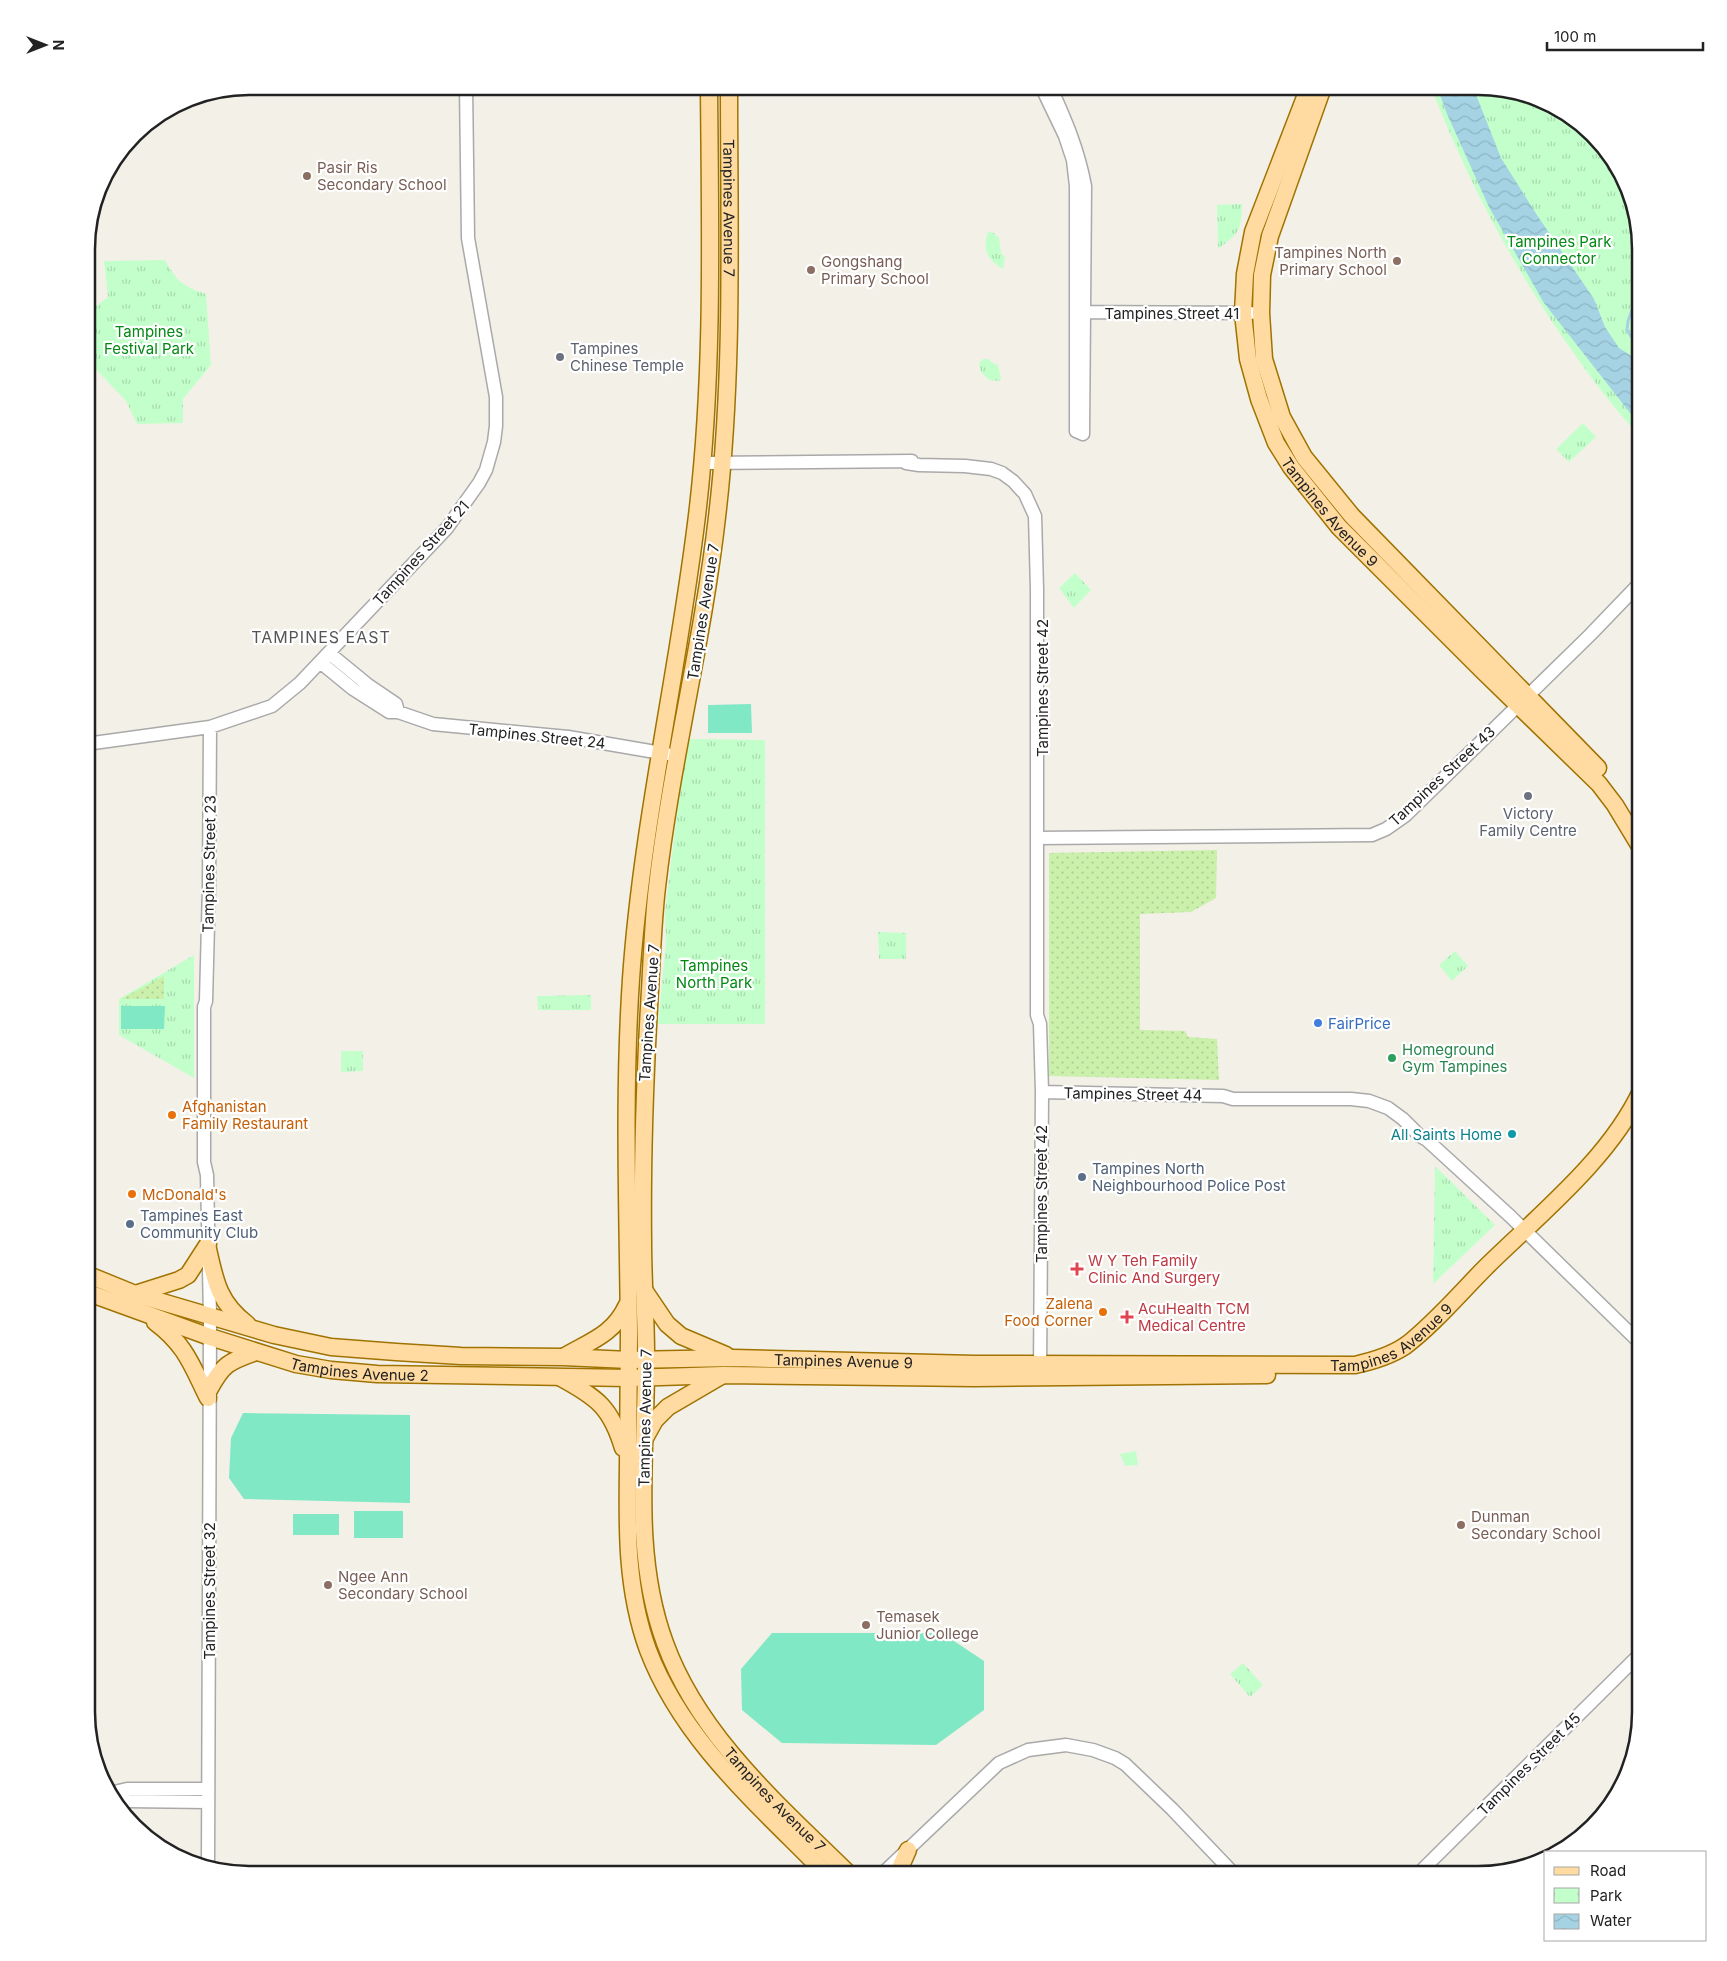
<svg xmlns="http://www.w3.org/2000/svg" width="1727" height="1961" font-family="Inter,sans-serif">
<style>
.park{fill:url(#park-tufts)}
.garden{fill:url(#garden-dots)}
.pitch{fill:#80e8c5}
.water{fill:url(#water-waves)}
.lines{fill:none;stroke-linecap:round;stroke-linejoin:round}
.stream{stroke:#a5d3e4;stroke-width:3}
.minor-casing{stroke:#a9a9a9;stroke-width:15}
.major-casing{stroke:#a07300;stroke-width:19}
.minor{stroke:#fff;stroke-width:12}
.major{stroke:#ffdba1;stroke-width:16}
.education-dot{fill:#8d6e63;stroke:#fff;stroke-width:2}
.worship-dot{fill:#6b7280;stroke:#fff;stroke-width:2}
.shop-dot{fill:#3f7fe0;stroke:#fff;stroke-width:2}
.leisure-dot{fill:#2e9e5b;stroke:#fff;stroke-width:2}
.food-dot{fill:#e8710a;stroke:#fff;stroke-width:2}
.culture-dot{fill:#0f9aa8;stroke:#fff;stroke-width:2}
.service-dot{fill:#5c6f8a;stroke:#fff;stroke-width:2}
.health-dot{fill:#e0444e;stroke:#fff;stroke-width:2}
.labels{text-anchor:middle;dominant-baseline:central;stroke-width:4.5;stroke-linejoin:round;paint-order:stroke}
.education-label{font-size:15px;fill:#785e54;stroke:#fff;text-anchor:start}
.street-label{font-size:15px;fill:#222;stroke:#fff}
.park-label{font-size:15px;fill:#028913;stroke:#fff}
.worship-label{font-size:15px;fill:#5b616d;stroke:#fff;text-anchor:start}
.shop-label{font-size:15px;fill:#366cbe;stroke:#fff;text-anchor:start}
.leisure-label{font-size:15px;fill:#27864d;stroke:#fff;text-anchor:start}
.food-label{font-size:15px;fill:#c56008;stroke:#fff;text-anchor:start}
.culture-label{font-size:15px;fill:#0d838f;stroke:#fff;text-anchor:end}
.service-label{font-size:15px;fill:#4e5e75;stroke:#fff;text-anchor:start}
.health-label{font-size:15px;fill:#be3a42;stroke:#fff;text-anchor:start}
.neighbourhood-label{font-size:16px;letter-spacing:1px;fill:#555;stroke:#fff}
.rim{fill:none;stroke:#222;stroke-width:2.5}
</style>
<defs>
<pattern id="park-tufts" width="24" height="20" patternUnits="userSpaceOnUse" patternTransform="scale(1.25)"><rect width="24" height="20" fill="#c3ffcb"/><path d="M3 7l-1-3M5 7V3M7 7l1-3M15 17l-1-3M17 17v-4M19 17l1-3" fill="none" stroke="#a7daae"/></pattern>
<pattern id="garden-dots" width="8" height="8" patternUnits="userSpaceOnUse" patternTransform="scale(1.25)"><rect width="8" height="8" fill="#caf0ab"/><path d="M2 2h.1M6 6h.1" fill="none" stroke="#adce93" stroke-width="1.8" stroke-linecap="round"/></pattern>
<pattern id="water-waves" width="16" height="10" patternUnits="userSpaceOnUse" patternTransform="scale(1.25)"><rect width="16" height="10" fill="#a5d3e4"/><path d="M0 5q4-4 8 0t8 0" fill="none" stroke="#8eb5c3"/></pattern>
</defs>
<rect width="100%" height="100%" fill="#f3f0e8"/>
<!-- park -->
<path class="park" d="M1431,87H1489L1559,108L1607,150L1632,197L1641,248V437C1611,406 1586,371 1561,335C1508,257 1465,175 1431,87Z
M1242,204C1241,232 1240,232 1218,249L1217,205Z
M988,232L994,233L999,238L1001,253L1005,257L1003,269C988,261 982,249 988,232Z
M165,260C177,281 182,286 206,294L211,365L183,399V423L137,424L126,401L87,360V313L108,297L104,261Z
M983,359H989L991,362L998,365L1001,379L999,381L989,380L981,372L979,363Z
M1583,423L1596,437L1569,462L1556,449Z
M1075,573L1091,590L1074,608L1059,588Z
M686,739L765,740V1024H658L666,943L665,913Z
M878,932L906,933V959H879Z
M1455,951L1468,966L1452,981L1439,965Z
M194,955V1078L119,1035V999Z
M591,995V1010H538L537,996Z
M341,1051H363V1071L341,1072Z
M1435,1166L1495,1225L1433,1284Z
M1136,1451L1138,1465L1125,1466L1120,1454Z
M1243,1663L1263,1685L1250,1697L1230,1674Z
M1499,1863H1536L1530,1866L1499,1871Z"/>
<!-- garden -->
<path class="garden" d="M1217,850L1216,898L1191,912L1140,914V1030L1185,1031L1188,1037L1217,1039L1219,1080L1049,1076V853Z
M164,976V999H121Z"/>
<!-- pitch -->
<path class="pitch" d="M751,704L752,733H708V705Z
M121,1006H165L164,1029H121Z
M243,1413L410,1415V1503L244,1499L229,1478L231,1438Z
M354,1511H403V1538H354Z
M293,1514H339V1535H293Z
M772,1633H942L984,1661V1710L936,1745L782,1743L742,1710L741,1669Z"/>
<!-- water -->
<path class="water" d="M1437,87H1473L1501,158L1537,215L1594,299L1605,327L1619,348L1641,362V427L1544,303L1489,207L1447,114Z"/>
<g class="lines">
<!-- stream -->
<path class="stream" d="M1528,98L1530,104
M1640,306L1632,310L1628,321L1627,330L1638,347L1641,360
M1634,339L1641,337"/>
<!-- minor casing -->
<g class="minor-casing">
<path id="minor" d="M1041,86L1065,136L1073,160L1076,186V431L1083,434L1085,186C1078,149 1066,121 1050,86
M1076,312L1251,313
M702,463L912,461
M906,463L919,465L965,466L991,469L1002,473L1013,481L1025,494L1035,516L1037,589V1015L1040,1024L1042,1092L1040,1372
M329,653L368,685L396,704L398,712
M320,662L353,689L389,712H398L433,724L568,737L667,754
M86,744L210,727L272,706L300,683L447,528L479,483L486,470L494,442L496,426V397L468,238L466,86
M1037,838L1372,835L1386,829L1406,815L1590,635L1641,582
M1042,1092L1223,1096L1233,1099H1351L1369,1101L1388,1108L1403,1119L1420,1136L1427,1140L1511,1217L1641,1344
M110,1793L127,1789H208
M113,1799L128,1801L208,1802
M208,1865L210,1316L207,1175L204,1162V1007L206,1001L209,886L210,727
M881,1875L999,1763L1028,1750L1066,1745L1093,1750L1115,1758L1125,1764L1172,1809L1235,1875
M1417,1875L1641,1653"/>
</g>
<!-- major casing -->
<g class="major-casing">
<g id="major">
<path d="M709,86C710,227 714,367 698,507C680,665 642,820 631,979C623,1098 628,1216 629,1334C629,1378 628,1422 628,1465C627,1528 626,1590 648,1650C683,1742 760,1806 827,1875"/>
<path id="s1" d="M729,86C729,230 734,374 717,517C703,641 671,763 657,887C653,921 652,955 650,990C645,1074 642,1158 643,1242C643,1280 646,1317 646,1355C647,1450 631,1551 665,1643C699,1737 780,1806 850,1875"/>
<path id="s2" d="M1309,87L1253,232L1245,274L1243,313L1248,359L1259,399L1276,443L1291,467L1339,527L1482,670L1599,784L1615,805L1641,848"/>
<path d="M1323,87L1270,236L1262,275L1261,313L1264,359L1282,417L1304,457L1352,516L1598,768"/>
<path d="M208,1249C215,1281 219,1303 247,1324"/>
<path id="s3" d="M86,1274L135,1294L274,1335L331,1347L396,1352L461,1356L563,1357L629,1360L733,1358L974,1364L1355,1365C1373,1361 1390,1356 1405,1346C1432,1326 1462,1291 1486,1267C1539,1215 1610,1158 1641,1091"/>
<path d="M644,1290L667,1324L681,1336L726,1355"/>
<path id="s4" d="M86,1292L210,1337L296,1364L331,1370L377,1374L629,1378L723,1375L974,1378L1267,1375"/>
<path d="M135,1294L179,1280L188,1275L208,1244"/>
<path d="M155,1322C186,1345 192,1366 208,1398"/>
<path d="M565,1356C591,1341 614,1334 627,1305"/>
<path d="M561,1378C598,1398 611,1408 623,1448"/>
<path d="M209,1390C223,1364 228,1362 256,1352"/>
<path d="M645,1438L655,1420L668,1407L721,1376"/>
<path d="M897,1875L908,1850"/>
</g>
</g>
<!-- minor -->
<use href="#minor" class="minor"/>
<!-- major -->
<use href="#major" class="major"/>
</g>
<!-- markers -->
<g class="education-dot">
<circle cx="307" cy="176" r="5"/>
<circle cx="1397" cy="261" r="5"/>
<circle cx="811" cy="270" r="5"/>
<circle cx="1461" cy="1525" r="5"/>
<circle cx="328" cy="1585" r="5"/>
<circle cx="866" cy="1625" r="5"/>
</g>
<g class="worship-dot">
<circle cx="560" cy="357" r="5"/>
<circle cx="1528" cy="796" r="5"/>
</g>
<circle class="shop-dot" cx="1318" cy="1023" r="5"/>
<circle class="leisure-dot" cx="1392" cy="1058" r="5"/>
<g class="food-dot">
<circle cx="172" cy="1115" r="5"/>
<circle cx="132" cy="1194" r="5"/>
<circle cx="1103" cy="1312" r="5"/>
</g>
<circle class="culture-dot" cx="1512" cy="1134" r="5"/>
<g class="service-dot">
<circle cx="1082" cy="1177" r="5"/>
<circle cx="130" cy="1224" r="5"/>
</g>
<g class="health-dot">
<path d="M1074.5 1261.5h5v5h5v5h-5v5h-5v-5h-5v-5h5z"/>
<path d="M1124.5 1309.5h5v5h5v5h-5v5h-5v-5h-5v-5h5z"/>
</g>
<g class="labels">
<!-- education labels -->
<g class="education-label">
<text x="317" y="167">Pasir Ris<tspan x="317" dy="17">Secondary School</tspan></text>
<text x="1387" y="252" text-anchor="end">Tampines North<tspan x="1387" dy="17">Primary School</tspan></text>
<text x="821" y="261">Gongshang<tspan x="821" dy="17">Primary School</tspan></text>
<text x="1471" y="1516">Dunman<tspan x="1471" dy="17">Secondary School</tspan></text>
<text x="338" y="1576">Ngee Ann<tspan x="338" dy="17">Secondary School</tspan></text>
<text x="876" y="1616">Temasek<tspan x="876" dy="17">Junior College</tspan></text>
</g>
<!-- street labels -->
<g class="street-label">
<text stroke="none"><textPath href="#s1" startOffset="122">Tampines Avenue 7</textPath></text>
<text x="1172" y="313">Tampines Street 41</text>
<text stroke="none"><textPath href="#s2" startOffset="460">Tampines Avenue 9</textPath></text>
<text transform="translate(421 553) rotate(-48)">Tampines Street 21</text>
<text transform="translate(703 612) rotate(-81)">Tampines Avenue 7</text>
<text transform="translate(1042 688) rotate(-90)">Tampines Street 42</text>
<text transform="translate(537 736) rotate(6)">Tampines Street 24</text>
<text transform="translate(1442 776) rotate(-43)">Tampines Street 43</text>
<text transform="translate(209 864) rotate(-89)">Tampines Street 23</text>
<text transform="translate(649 1013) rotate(-86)">Tampines Avenue 7</text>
<text transform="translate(1133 1094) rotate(1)">Tampines Street 44</text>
<text transform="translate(1041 1194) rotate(-90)">Tampines Street 42</text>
<text stroke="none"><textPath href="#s3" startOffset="1325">Tampines Avenue 9</textPath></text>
<text stroke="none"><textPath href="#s3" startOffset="769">Tampines Avenue 9</textPath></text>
<text stroke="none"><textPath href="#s4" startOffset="286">Tampines Avenue 2</textPath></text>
<text transform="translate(645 1418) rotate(-89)">Tampines Avenue 7</text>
<text transform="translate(209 1591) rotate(-90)">Tampines Street 32</text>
<text transform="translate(1529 1764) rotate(-45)">Tampines Street 45</text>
<text stroke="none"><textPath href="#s1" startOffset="1758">Tampines Avenue 7</textPath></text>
</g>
<!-- park labels -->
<g class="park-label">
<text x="1559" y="241">Tampines Park<tspan x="1559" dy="17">Connector</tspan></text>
<text x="149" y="331">Tampines<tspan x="149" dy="17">Festival Park</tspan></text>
<text x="714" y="965">Tampines<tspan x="714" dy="17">North Park</tspan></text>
</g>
<!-- worship labels -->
<g class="worship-label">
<text x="570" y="348">Tampines<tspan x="570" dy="17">Chinese Temple</tspan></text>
<text x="1528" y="813" text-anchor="middle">Victory<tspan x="1528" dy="17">Family Centre</tspan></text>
</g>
<!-- shop labels -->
<g class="shop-label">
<text x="1328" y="1023">FairPrice</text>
</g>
<!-- leisure labels -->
<g class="leisure-label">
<text x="1402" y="1049">Homeground<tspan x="1402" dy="17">Gym Tampines</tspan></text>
</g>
<!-- food labels -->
<g class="food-label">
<text x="182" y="1106">Afghanistan<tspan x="182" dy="17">Family Restaurant</tspan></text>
<text x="142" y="1194">McDonald's</text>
<text x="1093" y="1303" text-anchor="end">Zalena<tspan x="1093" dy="17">Food Corner</tspan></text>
</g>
<!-- culture labels -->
<g class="culture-label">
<text x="1502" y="1134">All Saints Home</text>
</g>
<!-- service labels -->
<g class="service-label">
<text x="1092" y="1168">Tampines North<tspan x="1092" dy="17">Neighbourhood Police Post</tspan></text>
<text x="140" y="1215">Tampines East<tspan x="140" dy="17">Community Club</tspan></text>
</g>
<!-- health labels -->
<g class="health-label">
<text x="1088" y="1260">W Y Teh Family<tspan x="1088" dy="17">Clinic And Surgery</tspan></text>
<text x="1138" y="1308">AcuHealth TCM<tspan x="1138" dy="17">Medical Centre</tspan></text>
</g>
<!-- neighbourhood labels -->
<g class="neighbourhood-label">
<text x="321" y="637">TAMPINES EAST</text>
</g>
</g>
<!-- crop -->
<path d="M0 0H1727V1961H0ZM249 95H1478A154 154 0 0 1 1632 249V1712A154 154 0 0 1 1478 1866H249A154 154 0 0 1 95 1712V249A154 154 0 0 1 249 95Z" fill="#fff" fill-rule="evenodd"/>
<path class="rim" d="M249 95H1478A154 154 0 0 1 1632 249V1712A154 154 0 0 1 1478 1866H249A154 154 0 0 1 95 1712V249A154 154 0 0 1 249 95Z"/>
<!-- legend -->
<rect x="1544" y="1851" width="162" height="90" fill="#ffffff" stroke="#a7a7a7"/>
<rect x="1554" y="1867" width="25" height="8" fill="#ffdba1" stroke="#a7a7a7"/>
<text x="1590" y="1876" font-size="15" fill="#222222">Road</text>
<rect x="1554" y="1888" width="25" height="15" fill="url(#park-tufts)" stroke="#a7a7a7"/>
<text x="1590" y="1901" font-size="15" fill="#222222">Park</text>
<rect x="1554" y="1914" width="25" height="15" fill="url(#water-waves)" stroke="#a7a7a7"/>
<text x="1590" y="1926" font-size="15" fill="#222222">Water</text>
<!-- north arrow -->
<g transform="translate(45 45) rotate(90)" stroke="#ffffff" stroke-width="4" paint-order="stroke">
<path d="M0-4L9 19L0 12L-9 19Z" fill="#222222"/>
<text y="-8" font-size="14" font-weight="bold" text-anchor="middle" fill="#222222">N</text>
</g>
<!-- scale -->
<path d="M1547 42v8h156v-8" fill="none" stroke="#222222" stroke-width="2.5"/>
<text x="1554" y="42" font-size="15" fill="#222222" stroke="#ffffff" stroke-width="4" paint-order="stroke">100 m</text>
</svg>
